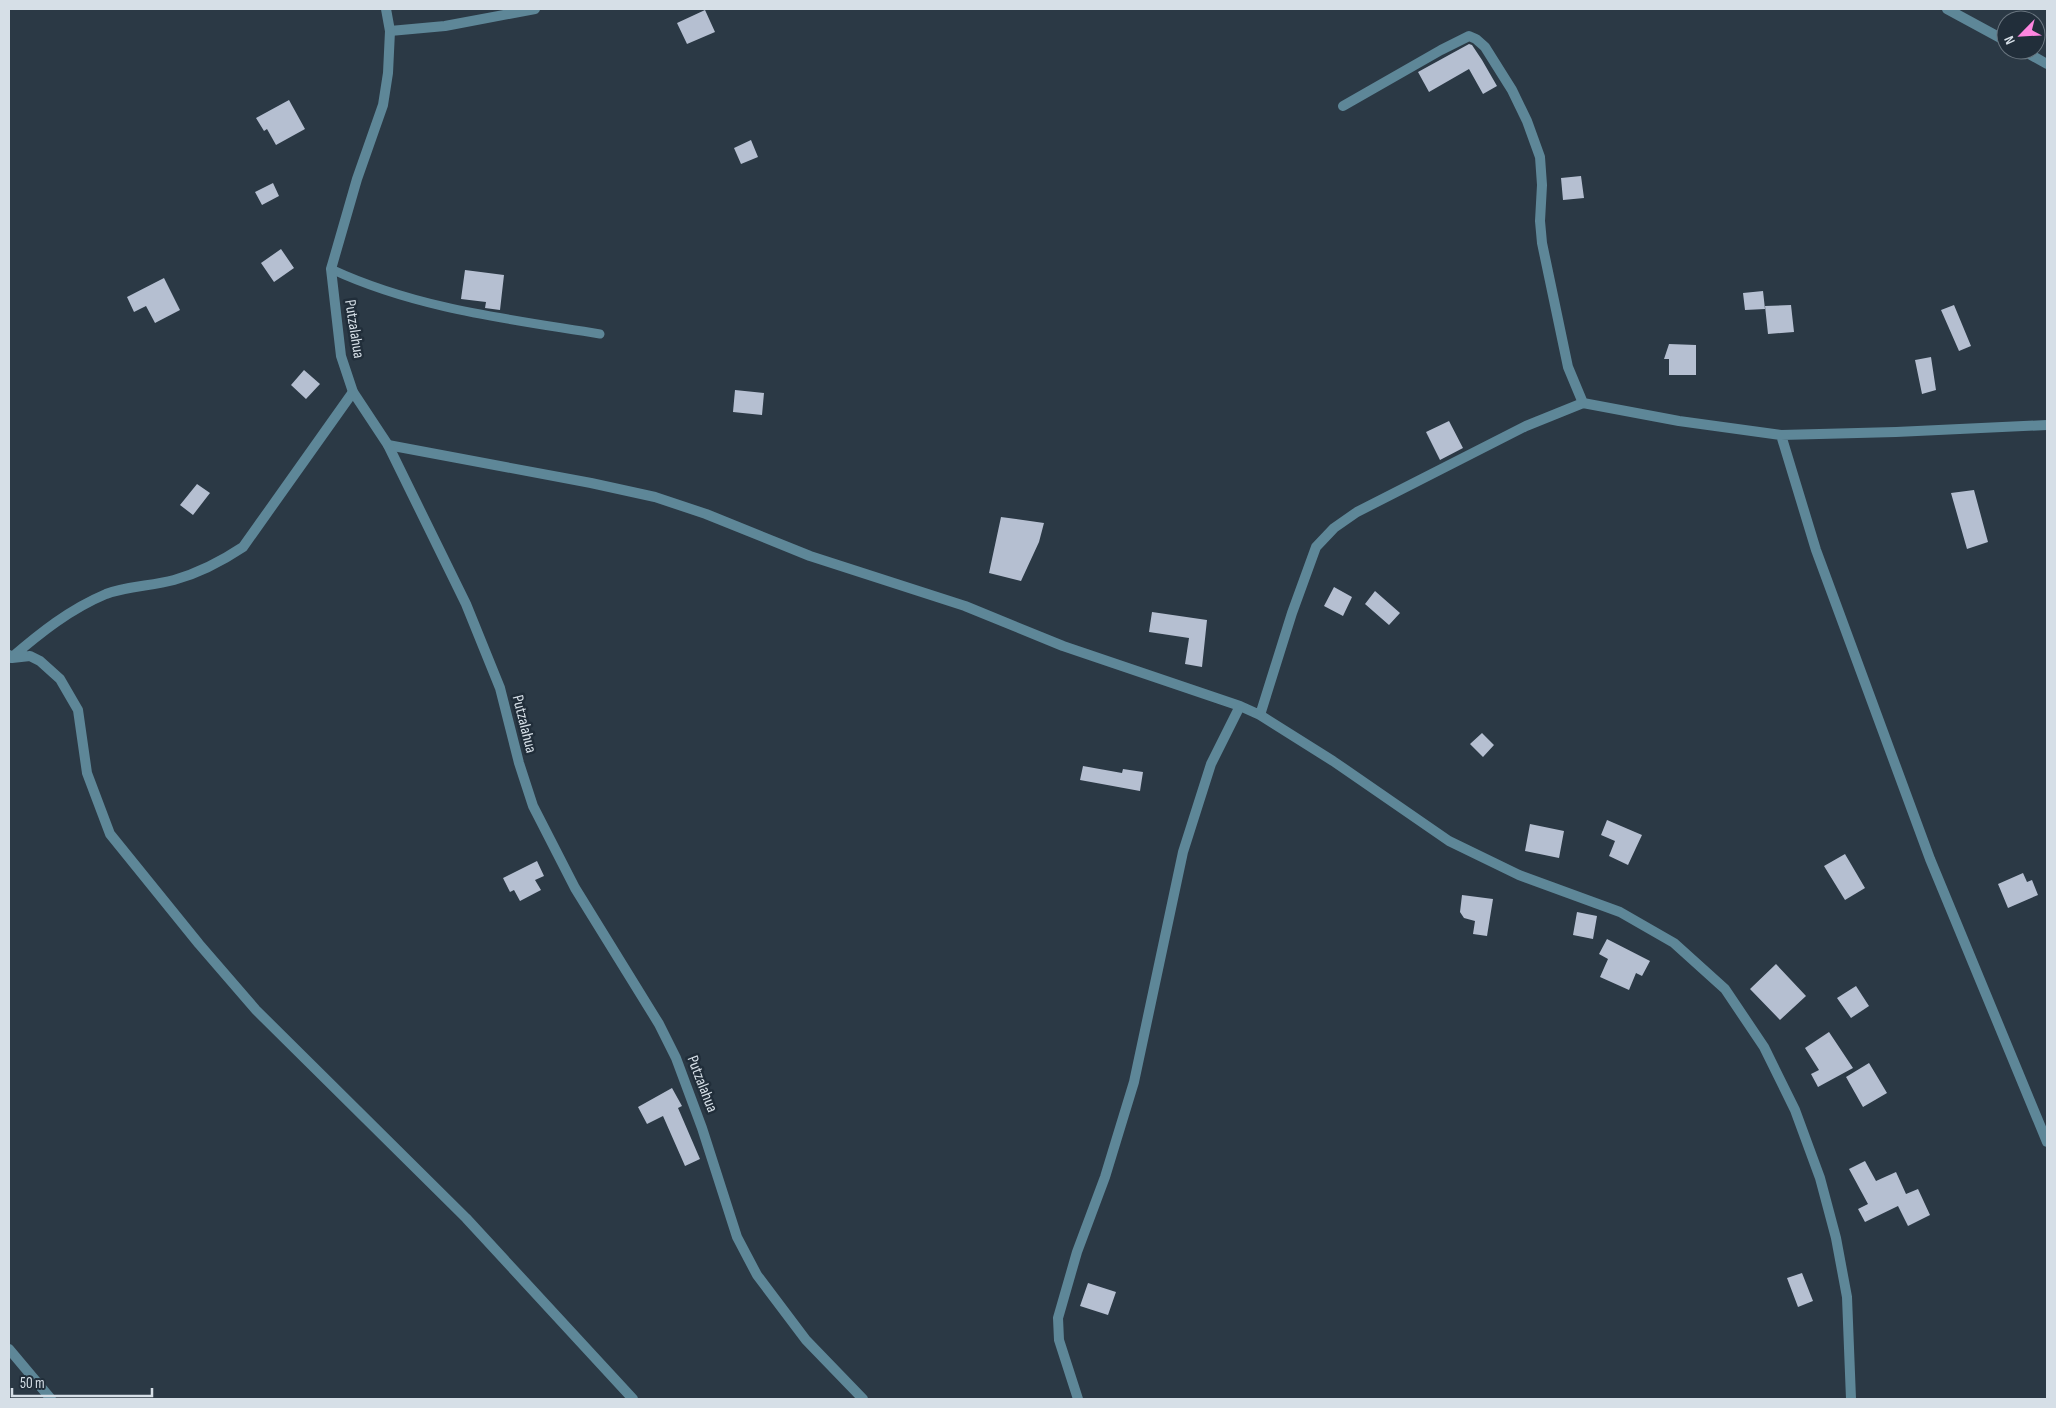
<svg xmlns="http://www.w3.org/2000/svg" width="2056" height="1408" font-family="'Sofia Sans Condensed',sans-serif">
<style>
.building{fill:#b5bfd1}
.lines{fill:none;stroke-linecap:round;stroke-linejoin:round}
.service{stroke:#5e8798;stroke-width:9}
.minor{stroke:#5e8798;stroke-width:10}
.tertiary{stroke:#5e8798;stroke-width:10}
.labels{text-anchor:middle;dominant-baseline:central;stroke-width:5;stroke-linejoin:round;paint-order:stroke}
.street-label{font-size:16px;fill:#d6dfe7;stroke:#212e3a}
</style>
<rect width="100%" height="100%" fill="#2b3945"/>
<!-- building -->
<path class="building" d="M705,10L715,32L687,44L677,23Z
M1469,44L1472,45L1482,60L1497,86L1483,94L1469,69L1429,92L1418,72Z
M289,100L305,129L276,145L267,129L264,131L256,118Z
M751,140L758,157L741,164L734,148Z
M1581,176L1584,198L1563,200L1561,178Z
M273,183L279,196L262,205L255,192Z
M281,249L294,268L274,282L261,263Z
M465,270L504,275L500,310L485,308L486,302L461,299Z
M164,278L180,310L155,323L146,306L134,312L127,297Z
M1763,291L1765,309L1745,310L1743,293Z
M1791,305L1794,332L1768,334L1765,306Z
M1954,305L1971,346L1959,351L1941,310Z
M1669,344L1696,345V375H1669V359H1664Z
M1931,357L1936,390L1922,394L1915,360Z
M304,370L320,384L306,399L291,385Z
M735,390L764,393L762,415L733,412Z
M1449,421L1463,448L1440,460L1426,432Z
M197,484L210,493L193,515L180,505Z
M1974,490L1988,542L1967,549L1951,493Z
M1001,517L1044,523L1039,542L1021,581L989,573Z
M1334,587L1352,597L1343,616L1324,606Z
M1375,591L1400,613L1389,625L1365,604Z
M1152,612L1207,620L1202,667L1185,664L1189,638L1149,632Z
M1482,733L1494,745L1483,757L1470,744Z
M1083,766L1122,773L1123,769L1143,772L1140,791L1080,780Z
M1607,820L1642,835L1628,865L1609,856L1615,841L1601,835Z
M1530,824L1564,831L1559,858L1525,851Z
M1845,854L1865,888L1845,900L1824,866Z
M537,861L544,876L535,880L541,890L520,901L514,890L510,892L503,878Z
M2023,873L2027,882L2032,880L2038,895L2008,908L1998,884Z
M1462,895L1493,899L1487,936L1473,934L1475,921L1464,918L1460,912Z
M1577,912L1597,916L1593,939L1573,935Z
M1607,939L1650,961L1642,976L1636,973L1629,990L1600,977L1608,959L1599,954Z
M1776,964L1806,996L1780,1020L1750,989Z
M1856,986L1869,1006L1851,1018L1837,998Z
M1829,1032L1853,1068L1818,1087L1811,1074L1819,1070L1805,1048Z
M1869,1063L1887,1093L1863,1107L1846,1077Z
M672,1088L682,1106L678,1108L700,1159L685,1166L663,1116L647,1124L638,1107Z
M1865,1161L1876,1181L1896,1172L1906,1194L1918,1189L1930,1215L1908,1226L1898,1206L1865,1222L1858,1209L1868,1204L1849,1169Z
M1802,1273L1813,1301L1798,1307L1787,1278Z
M1088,1283L1116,1292L1108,1315L1080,1306Z"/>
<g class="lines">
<!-- service -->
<path class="service" d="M331,269C417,309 509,319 600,334"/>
<!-- minor -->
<path class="minor" d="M1947,9L2006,41
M390,31L445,26L535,9
M2022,50L2047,64
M1343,106L1441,50L1469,36L1476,39L1485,47L1512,90L1527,121L1540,157L1542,185L1540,221L1542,243L1568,367L1583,403
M1781,435L1816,550L1930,859L2047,1142
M388,445L591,483L655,497L706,514L810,556L965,606L1063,646L1240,706L1260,715L1333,761L1449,841L1519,875L1620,912L1674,943L1725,989L1764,1047L1795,1110L1820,1178L1836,1238L1847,1297L1851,1399
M9,655L12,658L30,656L40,661L60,679L78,710L87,773L110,834L199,944L256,1010L466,1218L633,1399
M11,658C40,633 70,609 106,594C127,586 152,586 174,580C199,573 222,561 243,547L353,392
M1260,715L1292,613L1316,547L1334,528L1357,512L1526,426L1583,403L1679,421L1781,435L1896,432L2047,425
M9,1349L51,1399
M1078,1399L1059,1340L1058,1318L1077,1252L1105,1177L1134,1082L1183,852L1211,764L1240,706"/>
<!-- tertiary -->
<path class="tertiary" d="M386,9L390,31L388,73L383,105L357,179L331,269L341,356L353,392L388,445L466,604L500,688L519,763L533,806L575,888L659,1024L676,1058L702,1128L737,1237L757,1275L806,1340L863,1399"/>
</g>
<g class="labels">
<!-- street labels -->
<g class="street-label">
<text transform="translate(354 329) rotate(81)">Putzalahua</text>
<text transform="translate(524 724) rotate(76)">Putzalahua</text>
<text transform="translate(702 1084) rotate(69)">Putzalahua</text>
</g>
</g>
<!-- border -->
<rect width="2056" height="1408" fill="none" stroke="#d6dfe7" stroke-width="20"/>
<!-- north arrow -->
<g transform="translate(2021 35) rotate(246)"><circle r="24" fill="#212e3a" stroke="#69757f"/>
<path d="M0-4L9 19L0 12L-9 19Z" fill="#fe86e0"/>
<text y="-8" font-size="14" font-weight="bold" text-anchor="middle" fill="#d6dfe7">N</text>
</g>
<!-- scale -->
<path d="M12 1388v8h140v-8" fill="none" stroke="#d6dfe7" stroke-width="2.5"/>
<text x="20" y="1388" font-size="15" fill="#d6dfe7" stroke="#212e3a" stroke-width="4" paint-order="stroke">50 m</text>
</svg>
